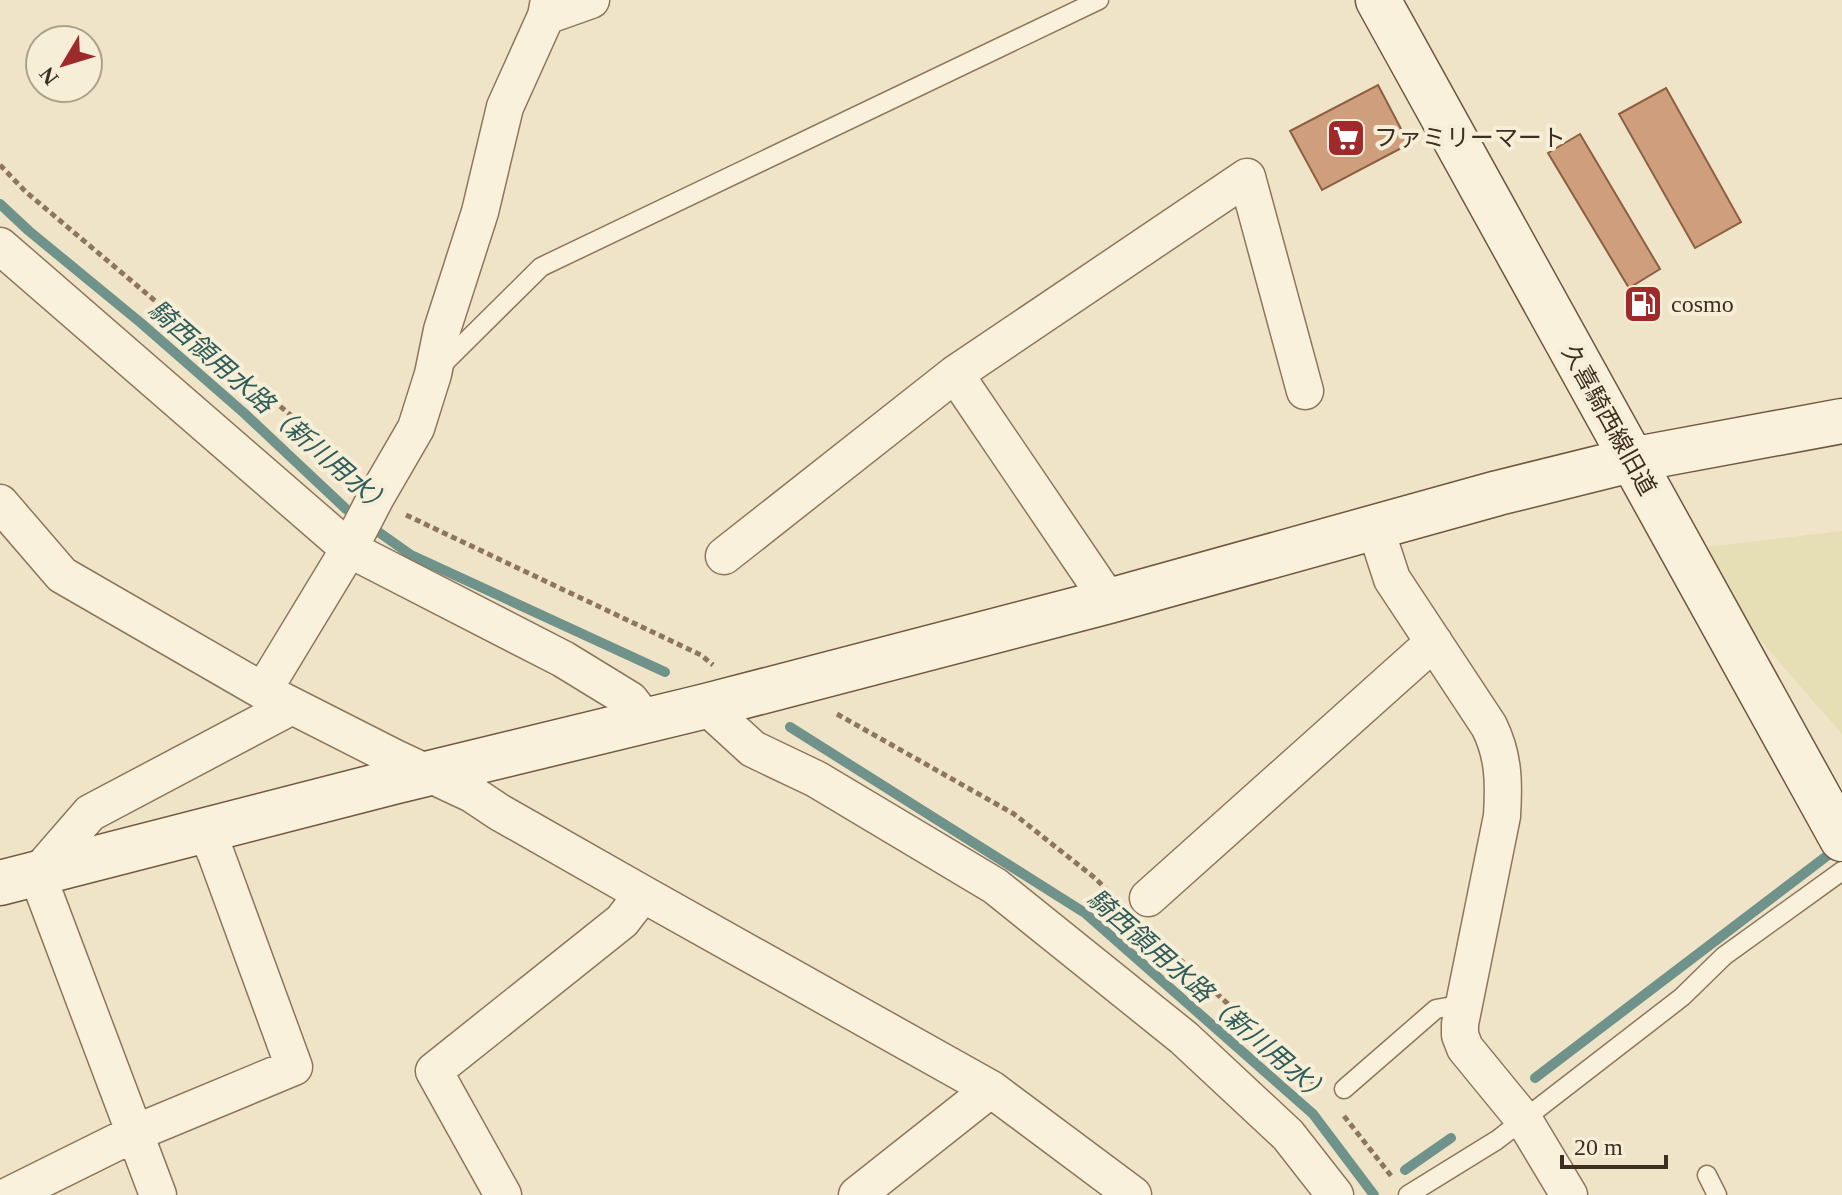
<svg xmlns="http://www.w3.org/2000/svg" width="1842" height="1195" font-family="'Times New Roman','Noto Sans JP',serif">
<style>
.farmland{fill:#e6deb5}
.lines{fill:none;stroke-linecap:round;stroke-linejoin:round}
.stream{stroke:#6f938a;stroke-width:10}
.building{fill:#cf9f7d;stroke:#8d5f41;stroke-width:2}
.lane-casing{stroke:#8d765c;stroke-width:21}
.street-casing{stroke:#8d765c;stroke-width:39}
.secondary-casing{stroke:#6f573f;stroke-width:47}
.path{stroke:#8d765c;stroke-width:5;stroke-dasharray:6 4;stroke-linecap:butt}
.lane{stroke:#faf1dc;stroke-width:18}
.street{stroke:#faf1dc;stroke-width:36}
.secondary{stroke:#faf1dc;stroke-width:44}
.labels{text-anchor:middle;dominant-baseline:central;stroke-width:8;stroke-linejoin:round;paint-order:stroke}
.poi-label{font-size:24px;fill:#3d2e20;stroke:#f7eed8;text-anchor:start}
.street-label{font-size:24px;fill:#3d2e20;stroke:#f7eed8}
.water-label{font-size:26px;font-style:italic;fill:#2f5d5a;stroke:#f7eed8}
</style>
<rect width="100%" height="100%" fill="#f0e4c8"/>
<!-- farmland -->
<path class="farmland" d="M1842,531V734L1682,550Z"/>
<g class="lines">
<!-- stream -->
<path class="stream" d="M0,204L29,231L141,323L244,413L346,509L411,555L665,672
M790,727L1085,913L1313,1114L1374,1195
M1535,1078L1836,849
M1405,1170L1451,1138"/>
</g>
<!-- building -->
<path class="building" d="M1378,85L1409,144L1322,190L1290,131Z
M1666,88L1741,222L1695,248L1619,114Z
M1580,134L1660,269L1629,288L1548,153Z"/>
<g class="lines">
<!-- lane casing -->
<g class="lane-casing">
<path id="lane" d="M440,367L541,267L1099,0
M1344,1089L1436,1009L1464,1004
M1707,1175L1717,1195
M1408,1195L1497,1140L1682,997L1724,956L1842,871"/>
</g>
<!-- street casing -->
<g class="street-casing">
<path id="street" d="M546,16L591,0
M0,246L349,549L563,659L630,700L647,722
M955,374L1109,601
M0,503L62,575L263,691L395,758L472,794L499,812L643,894L991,1089L1133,1195
M1375,527L1392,579L1489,726C1504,756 1504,783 1502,816L1460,1024V1035L1465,1048L1524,1120L1569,1195
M724,556L955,374L1247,177L1305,391
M263,691L349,549L376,497L416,428L433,374L442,330L480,212L505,107L546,16L549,0
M706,706L753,749L816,779L995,886L1184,1038L1288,1135L1335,1195
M1148,898L1434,642
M10,1195L135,1133L294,1067L216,854L205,830
M158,1195L37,874L90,813L292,706
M503,1195L434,1071L622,921L643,894
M857,1195L991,1089"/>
</g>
<!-- secondary casing -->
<g class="secondary-casing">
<path id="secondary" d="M1378,0L1842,839
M0,883L393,782L706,706L1109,601L1498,493L1631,460L1842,421"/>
</g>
<!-- path -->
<path class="path" d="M0,165L26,192L300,423L349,474
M406,515L701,655L713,665
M837,714L1014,814L1095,878L1114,897
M1150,932L1319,1088
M1344,1116L1392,1177"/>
<!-- lane -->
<use href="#lane" class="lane"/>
<!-- street -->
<use href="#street" class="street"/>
<!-- secondary -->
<use href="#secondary" class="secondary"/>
</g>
<!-- icons -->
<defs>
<g id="supermarket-square" transform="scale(2)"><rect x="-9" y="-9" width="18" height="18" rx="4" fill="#9e2a2b" stroke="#f7eed8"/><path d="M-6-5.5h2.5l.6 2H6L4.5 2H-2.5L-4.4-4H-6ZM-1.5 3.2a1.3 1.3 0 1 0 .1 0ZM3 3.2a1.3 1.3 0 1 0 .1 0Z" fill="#fff"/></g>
<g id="fuel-square" transform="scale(2)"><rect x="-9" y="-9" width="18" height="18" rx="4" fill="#9e2a2b" stroke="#f7eed8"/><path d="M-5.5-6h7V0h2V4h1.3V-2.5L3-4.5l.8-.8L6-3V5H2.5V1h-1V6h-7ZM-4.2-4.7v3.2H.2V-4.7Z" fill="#fff"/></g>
</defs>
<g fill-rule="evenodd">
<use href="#supermarket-square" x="1346" y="138"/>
<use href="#fuel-square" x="1643" y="304"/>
</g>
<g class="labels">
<!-- poi labels -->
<g class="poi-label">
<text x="1374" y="138">ファミリーマート</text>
<text x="1671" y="304">cosmo</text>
</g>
<!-- street labels -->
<g class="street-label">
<text transform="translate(1609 420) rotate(61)">久喜騎西線旧道</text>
</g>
<!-- water labels -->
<g class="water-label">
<text transform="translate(270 408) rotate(41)">騎西領用水路（新川用水）</text>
<text transform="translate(1209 997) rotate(41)">騎西領用水路（新川用水）</text>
</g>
</g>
<!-- north arrow -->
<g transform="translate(64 64) rotate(232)"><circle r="38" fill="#f7eed8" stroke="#ada18e" stroke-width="2"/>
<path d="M0-6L14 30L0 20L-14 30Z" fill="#9e2a2b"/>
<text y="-12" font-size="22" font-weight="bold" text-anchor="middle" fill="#3d2e20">N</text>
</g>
<!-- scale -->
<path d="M1562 1155v12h104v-12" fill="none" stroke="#3d2e20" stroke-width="4"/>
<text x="1574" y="1155" font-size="24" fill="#3d2e20" stroke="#f7eed8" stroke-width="6" paint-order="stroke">20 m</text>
</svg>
